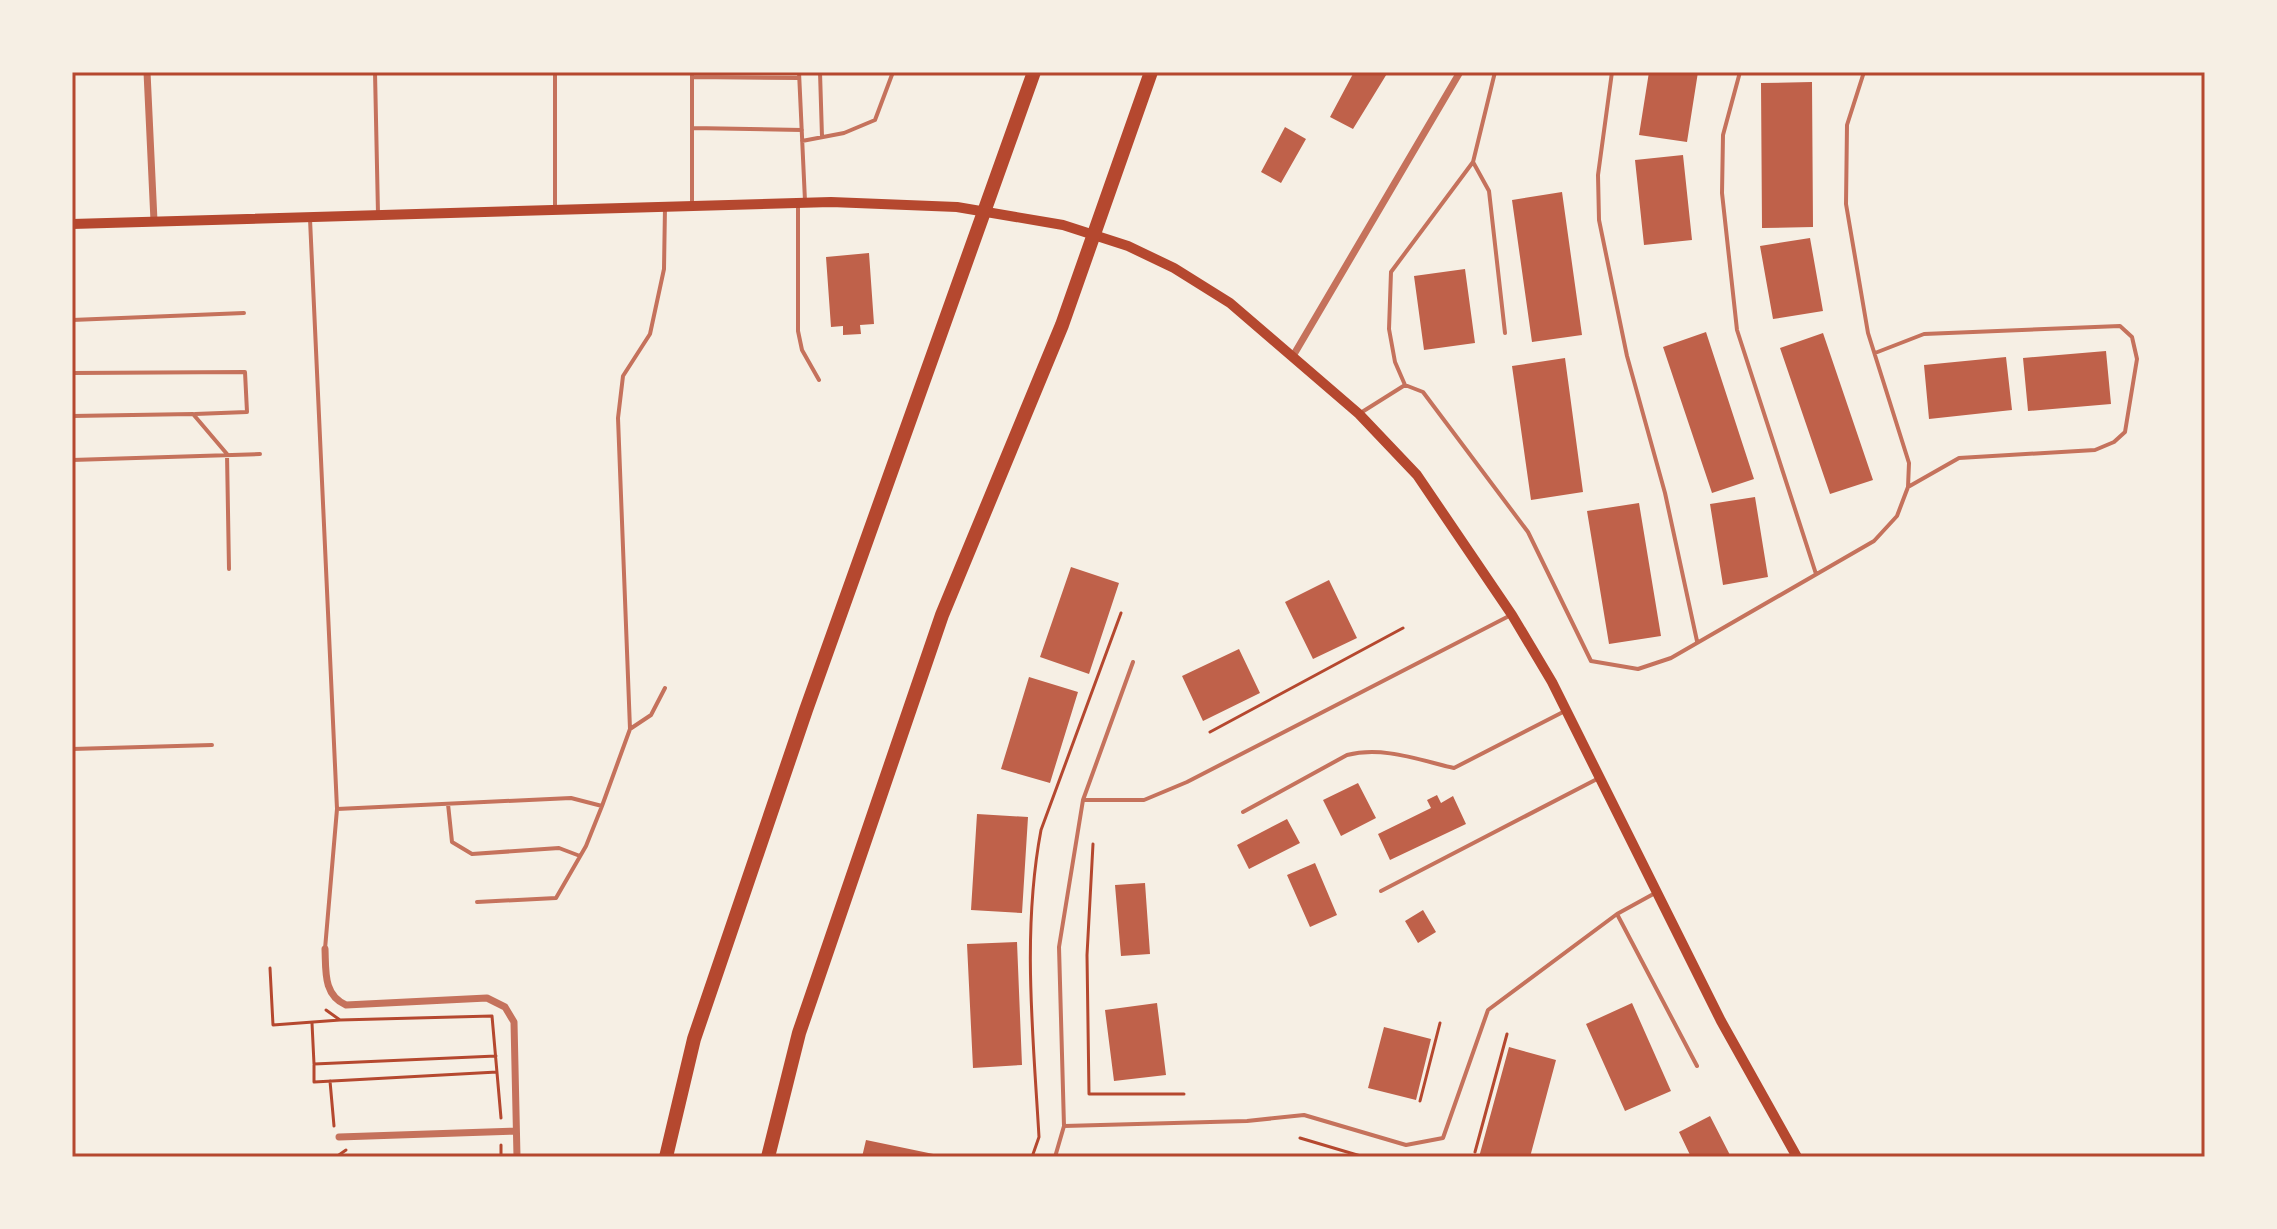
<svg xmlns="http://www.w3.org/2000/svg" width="2277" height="1229" font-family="'Alegreya Sans',sans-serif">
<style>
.building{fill:#bf614a}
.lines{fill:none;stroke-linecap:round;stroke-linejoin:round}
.path{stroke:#b5482f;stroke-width:3}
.service{stroke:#c5725c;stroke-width:4}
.minor{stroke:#c5725c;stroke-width:7}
.secondary{stroke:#b5482f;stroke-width:10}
.motorway{stroke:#b5482f;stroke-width:14}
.neatline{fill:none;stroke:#b5482f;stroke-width:3}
</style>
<rect width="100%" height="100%" fill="#f6efe4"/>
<!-- building -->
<path class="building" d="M1354,72H1388L1353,129L1330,117Z
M1649,72H1698L1687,142L1639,135Z
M1812,82L1813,227L1762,228L1761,83Z
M1285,127L1306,139L1281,183L1261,172Z
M1683,155L1692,240L1644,245L1635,160Z
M1562,192L1582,335L1532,342L1512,200Z
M1810,238L1823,311L1773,319L1760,246Z
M869,253L874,324L860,325L861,334L843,335V326L831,327L826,257Z
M1465,269L1475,343L1424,350L1414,276Z
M1706,332L1754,479L1712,493L1663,347Z
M1823,333L1873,480L1830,494L1780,348Z
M2106,351L2111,404L2028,411L2023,358Z
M2006,357L2012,410L1929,419L1924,365Z
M1565,358L1583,492L1531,500L1512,366Z
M1755,497L1768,577L1723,585L1710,504Z
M1639,503L1661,636L1609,644L1587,511Z
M1071,567L1119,583L1089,674L1040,657Z
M1329,580L1357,638L1313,659L1285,602Z
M1239,649L1260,693L1203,721L1182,676Z
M1029,677L1078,692L1050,783L1001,769Z
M1358,783L1376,818L1341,836L1323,800Z
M1437,795L1441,803L1453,796L1466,824L1390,860L1378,834L1431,808L1427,800Z
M977,814L1028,817L1022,913L971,910Z
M1287,819L1300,843L1249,869L1237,845Z
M1315,863L1337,915L1310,927L1287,875Z
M1145,883L1150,954L1121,956L1115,885Z
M1423,910L1436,932L1418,943L1405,921Z
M1017,942L1022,1065L973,1068L967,944Z
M1157,1003L1166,1075L1114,1081L1105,1010Z
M1632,1003L1671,1091L1625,1111L1586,1024Z
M1384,1027L1431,1039L1416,1100L1368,1088Z
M1509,1047L1556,1060L1530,1157H1479Z
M1710,1116L1731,1157H1691L1679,1132Z
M866,1140L943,1156V1157H862Z"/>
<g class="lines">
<!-- path -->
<path class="path" d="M1210,732L1403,628
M1093,844L1087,955L1089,1094H1184
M270,968L273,1025L340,1020
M326,1010L340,1020L492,1016L501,1118
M312,1023L314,1064L496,1056
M314,1065V1082L497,1072
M330,1081L334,1126
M1420,1101L1440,1023
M1300,1138L1364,1157
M501,1145V1157
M1475,1152L1507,1034
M336,1157L346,1150
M1032,1157L1039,1137C1033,1034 1022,931 1041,830L1121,613"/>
<!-- service -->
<path class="service" d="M375,72L378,214
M799,72L805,201
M820,72L822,137
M1612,72L1598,175L1599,220L1627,356L1665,493L1697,641
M1740,72L1723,135L1722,193L1737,330L1816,574
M692,77L799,78
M692,128L802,130
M802,141L844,133L875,120L893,72
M1473,162L1489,191L1505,333
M692,206V72
M798,206V331L802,350L819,380
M555,208V72
M310,219L337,809L571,798L602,806L630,729L618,418L623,376L650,334L664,269L665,207
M72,320L244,313
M1875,353L1924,334L2120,326L2132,337L2137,359L2125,432L2114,442L2095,450L1959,458L1908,487
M72,373L245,372L247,412L195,414
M1405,385L1395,362L1389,329L1391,272L1473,162L1495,72
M1362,412L1405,385L1423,392L1528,532L1591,661L1638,669L1671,658L1874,541L1897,516L1908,487L1909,463L1868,333L1846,204L1847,125L1864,72
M72,416L193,414L227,454L229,569
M72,460L260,454
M1511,615L1187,782L1144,800H1083L1059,947L1064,1126L1247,1121L1304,1115L1406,1145L1443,1138L1488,1010L1617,914L1657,892
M630,729L651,715L665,688
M72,749L212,745
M1083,800L1133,662
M448,804L452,842L472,854L559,848L580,856
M1243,812L1347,755C1383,746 1419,760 1454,768L1565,711
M1381,891L1599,778
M477,902L556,898L586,846L602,806
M1617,914L1697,1066
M325,949L337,809
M1055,1157L1064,1126"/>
<!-- minor -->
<path class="minor" d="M147,72L154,221
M1293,356L1460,72
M325,949C326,971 323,995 346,1005L487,998L505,1007L514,1022L517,1157
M339,1137L516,1131"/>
<!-- secondary -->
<path class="secondary" d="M72,224L831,202L957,207L1063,225L1128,246L1174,268L1230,303L1359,414L1417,475L1512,615L1552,682L1721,1021L1797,1157"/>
<!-- motorway -->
<path class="motorway" d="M666,1157L694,1039L806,710L1034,72
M768,1157L799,1033L942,615L1062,325L1151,72"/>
</g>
<!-- border -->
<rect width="2277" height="1229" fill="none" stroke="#f6efe4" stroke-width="148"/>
<rect x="74" y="74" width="2129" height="1081" class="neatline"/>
</svg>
